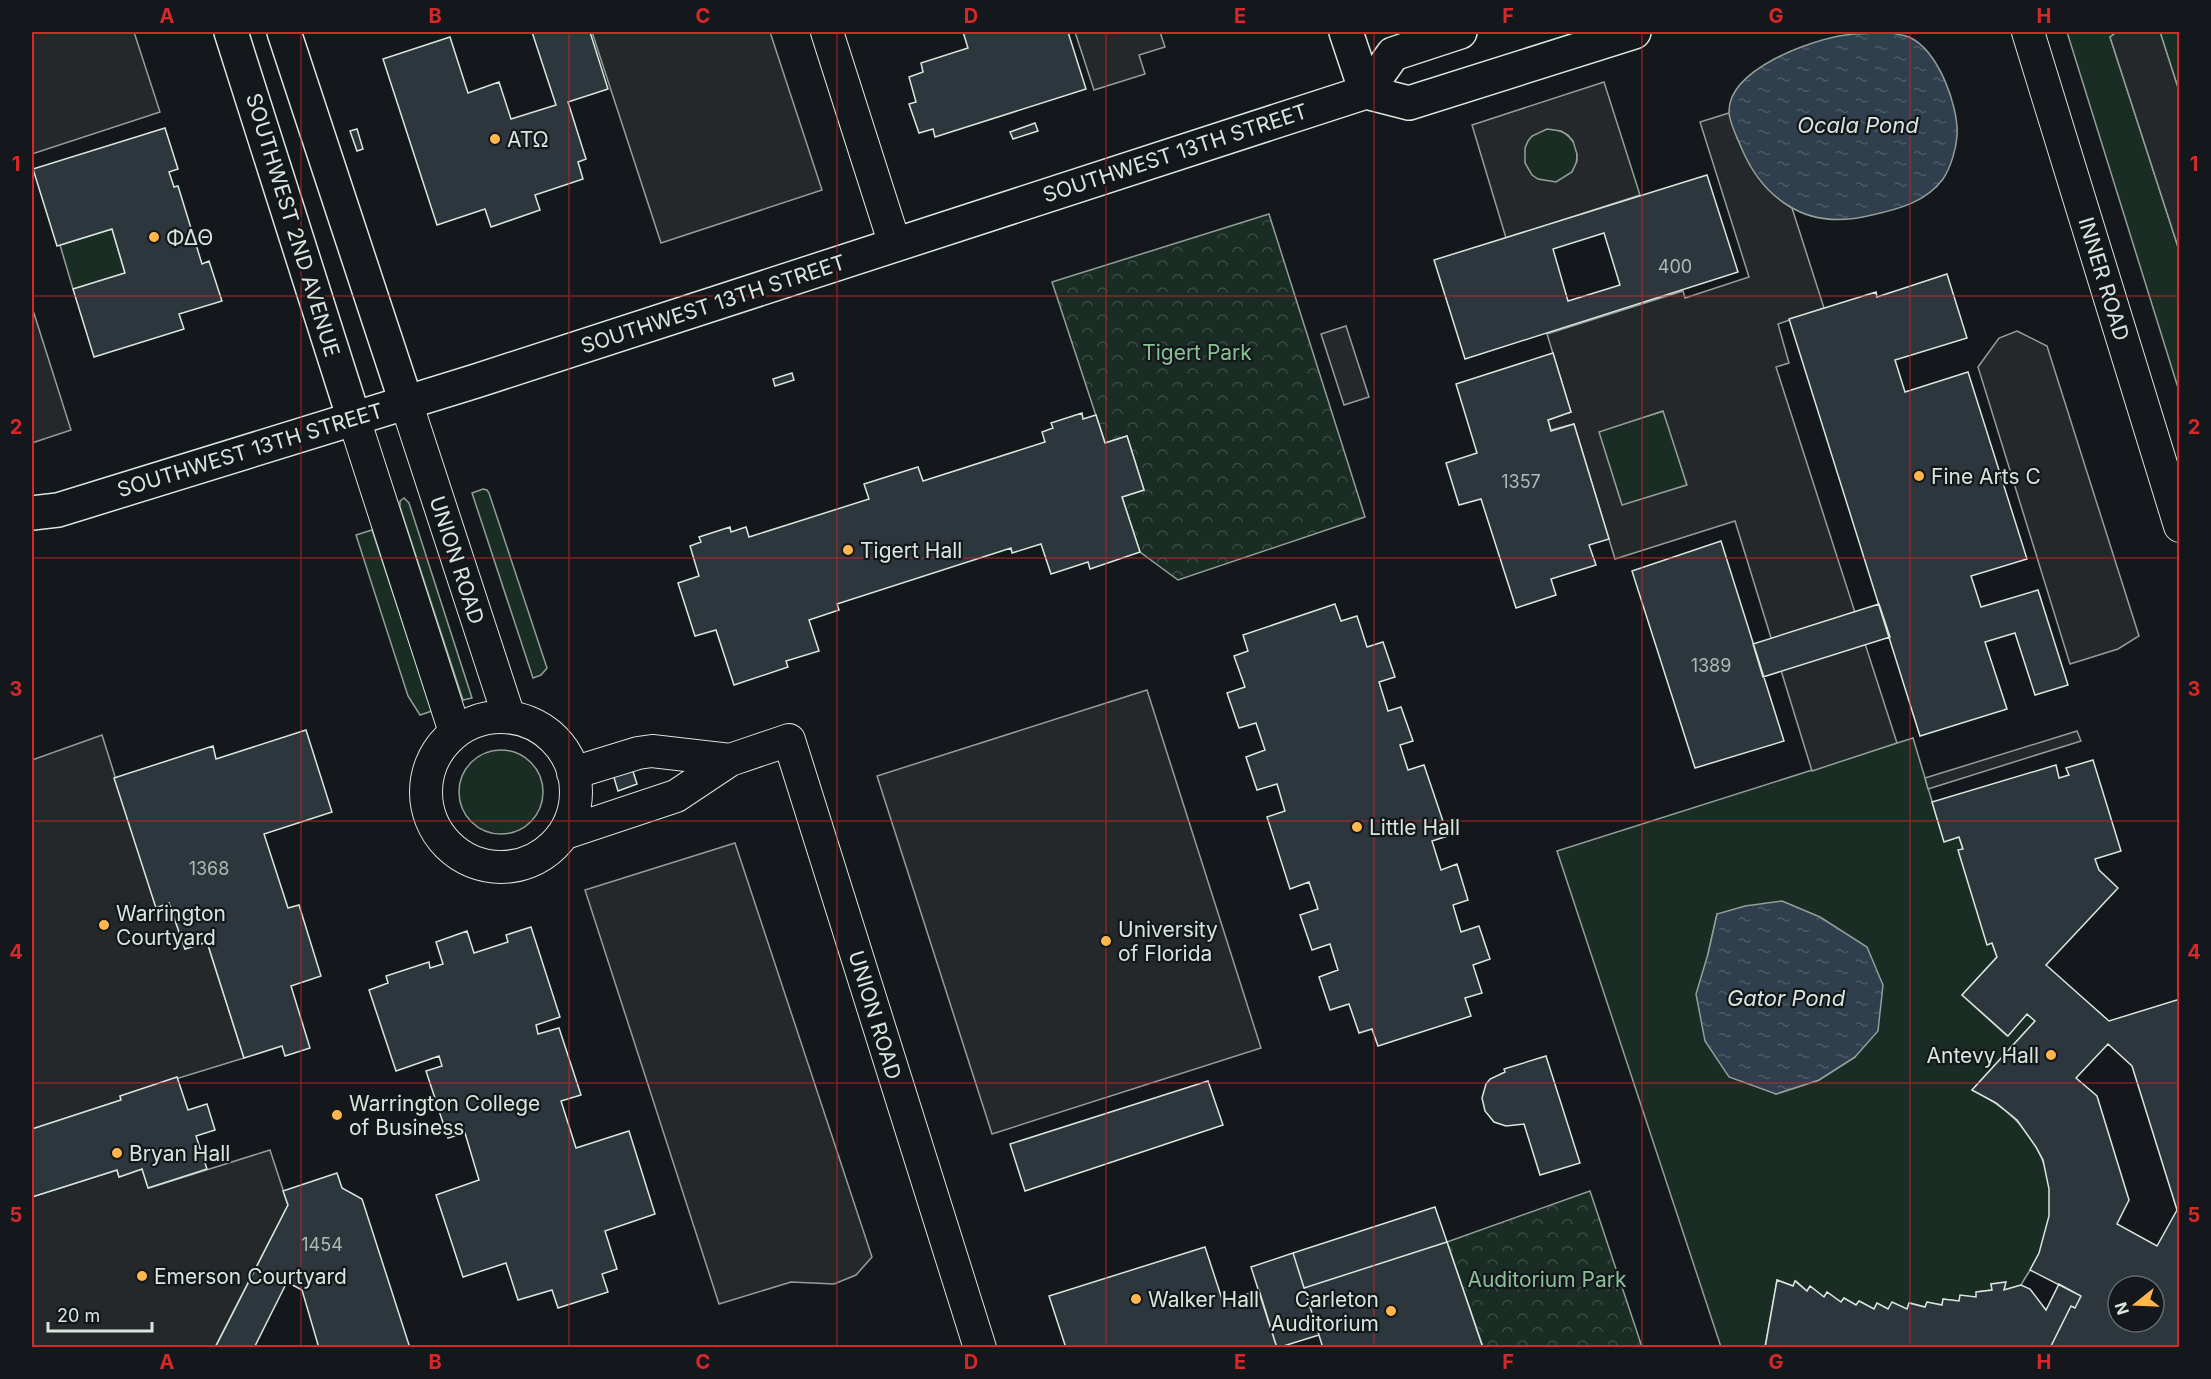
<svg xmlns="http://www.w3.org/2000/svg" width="2211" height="1379" font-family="Inter,sans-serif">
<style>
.grass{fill:#1a2d24;stroke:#939e99;stroke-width:1.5;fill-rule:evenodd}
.park{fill:url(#park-crowns);stroke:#939e99;stroke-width:1.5}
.parking{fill:#24282b;stroke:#939e99;stroke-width:1.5;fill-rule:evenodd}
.water{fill:url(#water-ripples);stroke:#939e99;stroke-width:1.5}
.building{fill:#2c363c;stroke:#d8e6dc;stroke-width:1.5;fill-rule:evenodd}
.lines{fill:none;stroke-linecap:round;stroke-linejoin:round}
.minor-casing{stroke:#d8e6dc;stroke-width:34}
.tertiary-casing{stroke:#d8e6dc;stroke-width:36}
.primary-casing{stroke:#d8e6dc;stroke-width:36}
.minor{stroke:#14181c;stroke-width:32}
.tertiary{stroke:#14181c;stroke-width:33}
.primary{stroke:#14181c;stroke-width:33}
.grid{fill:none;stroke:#d62828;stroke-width:1.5;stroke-opacity:0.55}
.poi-dot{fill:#ffb74d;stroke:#14181c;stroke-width:2}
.labels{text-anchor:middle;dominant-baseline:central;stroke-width:4.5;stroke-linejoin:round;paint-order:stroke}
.number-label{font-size:18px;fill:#adbab4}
.poi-label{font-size:21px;fill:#d8e6dc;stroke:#14181c;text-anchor:start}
.street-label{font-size:21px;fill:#d8e6dc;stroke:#14181c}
.park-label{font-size:21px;fill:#8ac095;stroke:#14181c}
.water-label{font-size:22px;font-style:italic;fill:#d8e6dc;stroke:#14181c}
.neatline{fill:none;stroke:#d62828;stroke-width:2}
.grid-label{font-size:20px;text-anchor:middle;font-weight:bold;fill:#d62828}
</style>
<defs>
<pattern id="park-crowns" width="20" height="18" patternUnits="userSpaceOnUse" patternTransform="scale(1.5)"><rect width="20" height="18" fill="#1a2d24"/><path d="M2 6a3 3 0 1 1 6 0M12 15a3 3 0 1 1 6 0" fill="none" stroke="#3b4b43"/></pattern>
<pattern id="water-ripples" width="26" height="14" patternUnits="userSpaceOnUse" patternTransform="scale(1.5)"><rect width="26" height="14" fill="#2f3f4d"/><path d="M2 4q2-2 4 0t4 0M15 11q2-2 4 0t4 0" fill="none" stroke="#4c5b66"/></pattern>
</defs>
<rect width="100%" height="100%" fill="#14181c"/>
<!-- grass -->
<path class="grass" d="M2067,32H2117L2110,37L2179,250V391Z
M2160,32H2179V91Z
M1523 156a27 27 0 1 1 54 0a27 27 0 1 1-54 0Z
M112,229L125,273L73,289L60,245Z
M1664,411L1687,485L1622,506L1598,431Z
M483,489L487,490L489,493L547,668L541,675L533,678L472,493Z
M404,498L409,503L472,698L463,700L400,507V501Z
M372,530L432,711L420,715L408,696L356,535Z
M1913,738L1944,841L1959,837L1963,849L1959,850L1997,957L1962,995L2007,1036L2027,1014L2035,1021L1972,1090C2036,1119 2070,1186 2040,1253C2035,1264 2027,1274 2021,1285L2004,1290L1991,1284L1992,1290L1977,1292L1976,1297L1960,1296L1959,1301L1943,1299L1942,1305L1927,1302L1925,1307L1910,1303L1907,1309H1888L1877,1303L1874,1309L1859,1301L1856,1305L1844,1298L1841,1302L1827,1292L1824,1297L1810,1286L1807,1291L1796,1281L1793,1286L1777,1280L1765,1347H1721L1557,851ZM1717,914L1855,1057L1819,1080L1776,1094L1708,954Z
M459 792a42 42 0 1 1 84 0a42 42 0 1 1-84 0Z"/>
<!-- park -->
<path class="park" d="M1269,214L1365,517L1178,580L1140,552L1122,497L1144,490L1127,436L1105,443L1052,282Z
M1590,1191L1642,1347H1483L1447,1242Z"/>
<!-- parking -->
<path class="parking" d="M32,32H134L160,112L32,154Z
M592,32H770L822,190L661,243Z
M1075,32H1160L1165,47L1139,55L1145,74L1094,90Z
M2117,32H2160L2179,91V250L2110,37Z
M1604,82L1640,195L1506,238L1472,125ZM1547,129L1561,131L1568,135L1573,141L1577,154V161L1572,172L1556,182L1538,179L1532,175L1525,163V148L1528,141L1532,136Z
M1729,113L1738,140L1784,203L1792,208L1824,308L1778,324L1789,363L1776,367L1897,743L1812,771L1735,521L1615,559L1574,424L1551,430L1548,420L1571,412L1547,334L1683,291L1685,298L1749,277L1700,122ZM1663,411L1687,485L1622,505L1599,432Z
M32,307L71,430L32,443Z
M1346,326L1369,397L1344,405L1321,334Z
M2017,331L2047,346L2139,636L2118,649L2070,664L1978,367L1999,338Z
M1147,690L1261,1048L992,1134L877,776Z
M2077,731L2081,741L1928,789L1925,778Z
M102,735L156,907L169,903L185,949L207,942L244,1058L120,1096L121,1100L32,1129V760Z
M735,843L872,1257L856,1275L834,1284L791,1282L719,1304L585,890Z
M270,1150L288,1205L215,1347L32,1348V1197L117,1170L119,1177L142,1169L149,1188Z"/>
<!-- water -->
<path class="water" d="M1892,33C1897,34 1904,35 1909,37C1938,50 1959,106 1957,136C1956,149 1951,167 1943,179C1926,202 1899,209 1872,215C1844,222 1814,222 1789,206C1767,193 1751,171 1741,147C1737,137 1730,124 1729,113C1727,69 1813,39 1846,35C1861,33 1877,33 1892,33Z
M1782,901L1820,917L1867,947L1883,985L1878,1031L1855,1057L1819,1080L1776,1094L1729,1077L1705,1041L1696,994L1708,954L1717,914L1745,906Z"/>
<!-- building -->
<path class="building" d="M532,32H590L608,89L568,102L586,159L578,162L583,179L535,195L540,210L491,227L485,209L437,225L383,59L450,37L468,93L499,82L511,119L556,105Z
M963,32H1068L1086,89L935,137L933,129L919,133L909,104L916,102L909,77L923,72L921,63L968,48Z
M1035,123L1038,131L1013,139L1010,132Z
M165,128L178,169L169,172L174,187L178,186L202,264L209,261L222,301L179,314L184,329L94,357L73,289L125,273L112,229L57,246L33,169Z
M357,129L363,149L357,151L350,131Z
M1707,175L1738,272L1465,359L1434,260ZM1604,233L1620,285L1568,301L1553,249Z
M1947,274L1967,338L1895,360L1905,392L1968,372L2027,559L1971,576L1981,607L2038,590L2068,685L2035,695L2015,633L1985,642L2007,709L1920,736L1789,319L1876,292L1877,297Z
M1553,353L1571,412L1548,420L1551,431L1574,424L1609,539L1589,545L1596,565L1551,579L1556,595L1516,608L1481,499L1459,505L1446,463L1477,453L1456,384Z
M792,373L794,380L775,386L773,379Z
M1082,413L1083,419L1096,415L1105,443L1127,436L1144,490L1122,497L1140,552L1090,569L1088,562L1051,574L1041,544L1012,553L1011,548L837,604L839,610L809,620L819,651L786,661L788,667L734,685L716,630L695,636L678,583L699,576L690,546L701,542L699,537L730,527L731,532L746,527L749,537L869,499L864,484L918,467L923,481L1045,442L1042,432L1053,428L1051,423Z
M1721,541L1784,741L1695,768L1632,571Z
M1335,604L1341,621L1357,616L1367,647L1383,642L1395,677L1379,682L1388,711L1401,707L1413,741L1400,745L1408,770L1424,765L1448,836L1432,841L1441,870L1457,864L1468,900L1453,905L1461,932L1479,926L1490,959L1473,965L1482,993L1465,998L1471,1016L1378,1046L1372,1029L1359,1033L1349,1004L1330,1010L1319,977L1338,970L1330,944L1312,950L1300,915L1318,909L1309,882L1290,889L1267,817L1285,811L1277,784L1257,790L1246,757L1265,750L1256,723L1239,728L1227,693L1245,687L1234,656L1248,651L1243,635Z
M1879,604L1890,637L1763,677L1753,644Z
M306,730L332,812L264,834L288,908L299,905L321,976L291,986L310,1048L285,1056L282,1046L244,1058L207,942L185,949L169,903L156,908L114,778L213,746L216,759Z
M2093,760L2121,851L2095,859L2099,870L2118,888L2046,965L2109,1021L2180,999V1348H2050L2071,1306L2075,1308L2081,1296L2030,1270L2039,1253L2049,1216V1189L2043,1160L2036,1147L2017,1120L1996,1103L1972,1090L2035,1021L2027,1014L2008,1036L1962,995L1997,957L1992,943L1987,945L1958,850L1963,849L1959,837L1944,842L1932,802L2056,765L2059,778L2069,775L2066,768ZM2108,1044L2132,1066L2177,1210L2157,1246L2117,1224L2129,1200L2097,1096L2076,1078ZM2118,1286H2154V1322H2118Z
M631,765L637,784L618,791L612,771Z
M531,927L560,1017L536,1025L538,1034L559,1028L581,1095L561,1101L576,1148L629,1131L655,1214L605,1231L617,1269L602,1274L608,1292L558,1308L552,1290L518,1300L506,1263L463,1277L436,1195L479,1180L465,1133L448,1138L426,1071L442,1066L439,1056L396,1071L369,990L388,983L386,976L429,962L430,968L443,964L436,942L467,931L474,953L508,942L506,935Z
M1546,1056L1580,1163L1540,1175L1524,1124L1506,1126L1494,1122L1485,1111L1482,1098L1486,1084L1490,1079L1505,1072L1504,1069Z
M177,1077L188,1110L207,1104L215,1130L196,1136L207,1169L148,1188L142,1169L119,1177L117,1170L32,1197V1129L121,1100L120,1096Z
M1208,1081L1223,1125L1025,1191L1010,1144Z
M337,1173L342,1188L362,1199L410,1348H319L302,1290L287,1282L254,1348H215L288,1205L283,1191Z
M1435,1207L1447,1242L1304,1288L1293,1253Z
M1447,1242L1483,1348H1323L1304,1288Z
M1205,1247L1223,1302L1259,1290L1277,1348H1066L1049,1296Z
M1293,1253L1319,1335L1277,1348L1251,1267Z
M1777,1280L1793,1286L1795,1281L1807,1291L1810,1286L1824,1297L1827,1292L1841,1302L1844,1298L1856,1305L1859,1301L1874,1309L1877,1303L1888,1309L1892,1302L1907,1309L1909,1303L1925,1307L1927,1302L1942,1305L1943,1299L1959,1301L1960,1295L1976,1297V1292L1992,1290L1991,1284L2006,1282L2004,1290L2021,1285L2030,1289L2046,1310L2059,1284L2081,1296L2075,1308L2071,1306L2050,1348H1765Z"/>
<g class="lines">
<!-- minor casing -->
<g class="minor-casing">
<path id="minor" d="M827,32L895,245
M2028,32L2180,526
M406,402L509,717
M354,419L455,732
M426 792a75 75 0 1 1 150 0a75 75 0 1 1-150 0Z
M573,773L638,753L652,751L730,760
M565,833L676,796L730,760L789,740L980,1348"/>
</g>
<!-- tertiary casing -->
<g class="tertiary-casing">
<path id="tertiary" d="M231,32L354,419
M284,32L406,402
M1346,32L1366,92"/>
</g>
<!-- primary casing -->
<g class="primary-casing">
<path id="primary" d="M1366,92L1393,54L1460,32
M32,513L58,510L476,381L1366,92L1409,103L1634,32"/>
</g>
<!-- minor -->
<use href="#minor" class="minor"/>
<!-- tertiary -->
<use href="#tertiary" class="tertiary"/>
<!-- primary -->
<use href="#primary" class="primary"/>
</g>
<!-- grid -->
<path class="grid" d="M301,32V1348M569,32V1348M837,32V1348M1106,32V1348M1374,32V1348M1642,32V1348M1910,32V1348M32,296H2180M32,558H2180M32,821H2180M32,1083H2180"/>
<!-- markers -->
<g class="poi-dot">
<circle cx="495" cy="139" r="6"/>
<circle cx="154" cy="237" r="6"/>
<circle cx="1919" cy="476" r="6"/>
<circle cx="848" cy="550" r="6"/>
<circle cx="1357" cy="827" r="6"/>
<circle cx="104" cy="925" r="6"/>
<circle cx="1106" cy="941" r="6"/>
<circle cx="2051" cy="1055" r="6"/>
<circle cx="337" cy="1115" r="6"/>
<circle cx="117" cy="1153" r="6"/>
<circle cx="142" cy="1276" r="6"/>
<circle cx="1136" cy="1299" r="6"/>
<circle cx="1391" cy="1311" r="6"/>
</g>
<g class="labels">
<!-- number labels -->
<g class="number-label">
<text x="1675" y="266">400</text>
<text x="1521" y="481">1357</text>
<text x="1711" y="665">1389</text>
<text x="209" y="868">1368</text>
<text x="322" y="1244">1454</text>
</g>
<!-- poi labels -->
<g class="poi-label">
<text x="507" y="139">ΑΤΩ</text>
<text x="166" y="237">ΦΔΘ</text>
<text x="1931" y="476">Fine Arts C</text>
<text x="860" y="550">Tigert Hall</text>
<text x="1369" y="827">Little Hall</text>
<text x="116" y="913">Warrington<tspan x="116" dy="24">Courtyard</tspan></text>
<text x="1118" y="929">University<tspan x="1118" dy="24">of Florida</tspan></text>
<text x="2039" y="1055" text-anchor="end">Antevy Hall</text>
<text x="349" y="1103">Warrington College<tspan x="349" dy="24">of Business</tspan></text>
<text x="129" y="1153">Bryan Hall</text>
<text x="154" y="1276">Emerson Courtyard</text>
<text x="1148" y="1299">Walker Hall</text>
<text x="1379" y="1299" text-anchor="end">Carleton<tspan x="1379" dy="24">Auditorium</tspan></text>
</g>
<!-- street labels -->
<g class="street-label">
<text transform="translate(1175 153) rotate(-18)">SOUTHWEST 13TH STREET</text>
<text transform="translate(293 225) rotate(73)">SOUTHWEST 2ND AVENUE</text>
<text transform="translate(2104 279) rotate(73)">INNER ROAD</text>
<text transform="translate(713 304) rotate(-18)">SOUTHWEST 13TH STREET</text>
<text transform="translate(250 450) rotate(-17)">SOUTHWEST 13TH STREET</text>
<text transform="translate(457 560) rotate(72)">UNION ROAD</text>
<text transform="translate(875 1015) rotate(73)">UNION ROAD</text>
</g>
<!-- park labels -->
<g class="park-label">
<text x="1197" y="352">Tigert Park</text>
<text x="1547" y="1279">Auditorium Park</text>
</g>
<!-- water labels -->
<g class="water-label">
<text x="1858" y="125">Ocala Pond</text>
<text x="1786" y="998">Gator Pond</text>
</g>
</g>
<!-- border -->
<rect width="2211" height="1379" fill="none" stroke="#14181c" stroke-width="66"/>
<!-- north arrow -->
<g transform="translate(2136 1304) rotate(252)"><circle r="28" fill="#14181c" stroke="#626a69" stroke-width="1.5"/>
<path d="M0-4.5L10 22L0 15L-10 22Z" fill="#ffb74d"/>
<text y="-9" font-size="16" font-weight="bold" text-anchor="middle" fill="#d8e6dc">N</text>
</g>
<!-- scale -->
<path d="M48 1322v9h104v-9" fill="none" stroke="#d8e6dc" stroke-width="3"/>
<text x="57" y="1322" font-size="18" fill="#d8e6dc" stroke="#14181c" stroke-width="4.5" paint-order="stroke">20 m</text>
<rect x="33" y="33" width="2145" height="1313" class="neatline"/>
<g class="grid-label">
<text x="167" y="23">A</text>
<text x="435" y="23">B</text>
<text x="703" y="23">C</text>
<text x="971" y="23">D</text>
<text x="1240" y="23">E</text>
<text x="1508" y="23">F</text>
<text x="1776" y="23">G</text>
<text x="2044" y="23">H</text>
<text x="16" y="171">1</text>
<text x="2194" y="171">1</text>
<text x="16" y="434">2</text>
<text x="2194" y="434">2</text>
<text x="16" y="696">3</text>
<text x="2194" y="696">3</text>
<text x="16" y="959">4</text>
<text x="2194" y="959">4</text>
<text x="16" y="1222">5</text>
<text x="2194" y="1222">5</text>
<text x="167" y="1369">A</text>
<text x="435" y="1369">B</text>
<text x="703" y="1369">C</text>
<text x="971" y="1369">D</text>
<text x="1240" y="1369">E</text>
<text x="1508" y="1369">F</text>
<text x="1776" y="1369">G</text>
<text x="2044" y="1369">H</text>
</g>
</svg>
